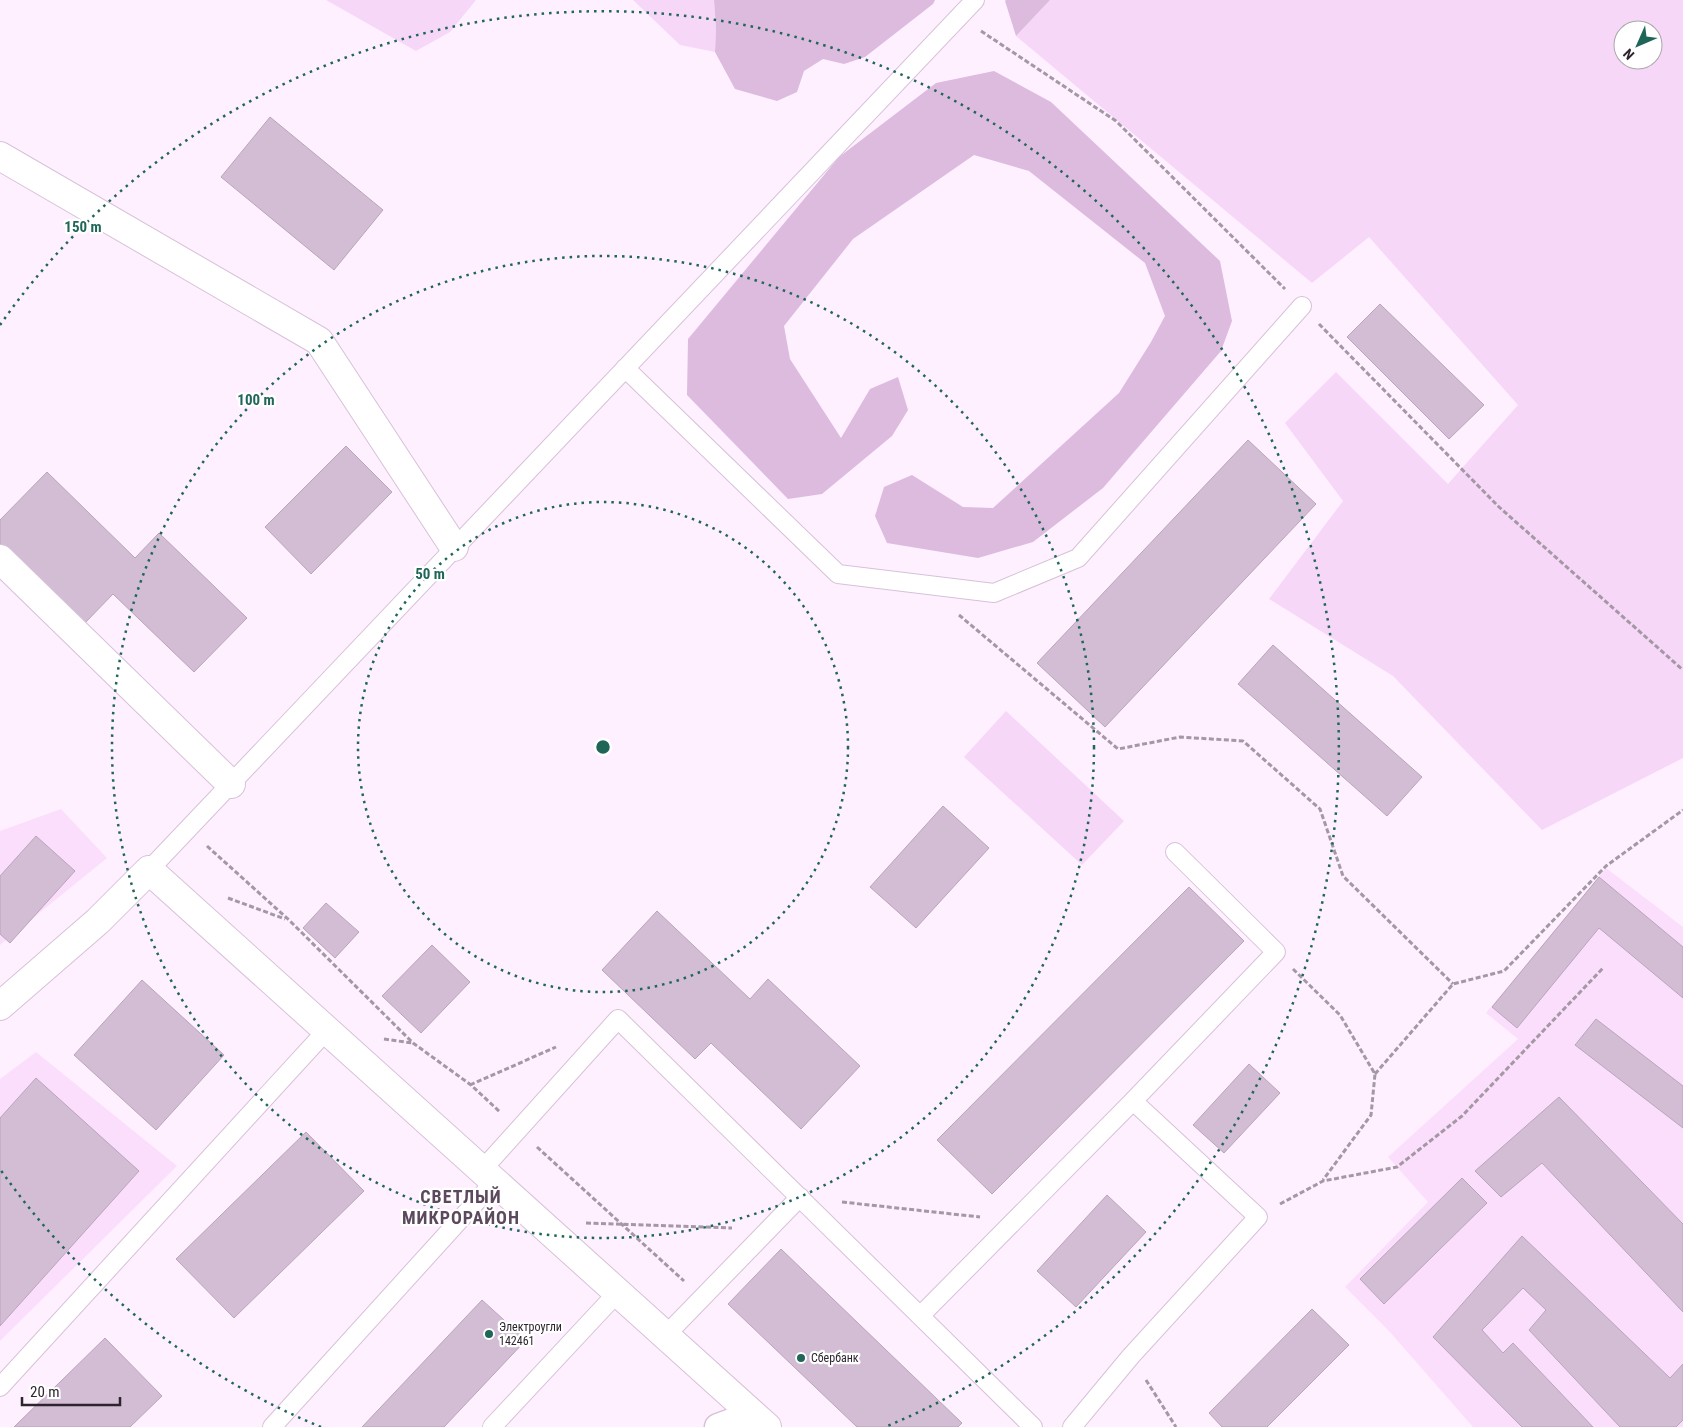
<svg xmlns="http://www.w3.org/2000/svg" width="1683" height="1427" font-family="'Roboto Condensed',sans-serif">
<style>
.built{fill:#fbdefc}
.green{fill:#f6d7f8;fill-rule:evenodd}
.forest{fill:#dcbbde}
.building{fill:#d3bdd4;stroke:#baa4bb}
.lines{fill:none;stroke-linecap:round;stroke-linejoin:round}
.service-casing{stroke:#d7c1d9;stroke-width:20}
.pedestrian-casing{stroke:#d7c1d9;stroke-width:29}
.minor-casing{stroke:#d7c1d9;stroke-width:30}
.path{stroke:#a398a4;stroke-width:3;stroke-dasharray:5 2.5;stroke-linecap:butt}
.service{stroke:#fff;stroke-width:18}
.pedestrian{stroke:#fff;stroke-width:26}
.minor{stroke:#fff;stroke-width:28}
.ring{fill:none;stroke:#1f6659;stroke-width:2.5;stroke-dasharray:2.5 5}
.poi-dot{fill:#1f6659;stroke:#fff;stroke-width:2}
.labels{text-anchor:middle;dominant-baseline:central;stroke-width:4.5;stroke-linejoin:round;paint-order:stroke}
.poi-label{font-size:12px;fill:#2d252e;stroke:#fff;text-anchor:start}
.district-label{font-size:18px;font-weight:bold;letter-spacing:1px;fill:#5c495d;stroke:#fff}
.centre{fill:#1f6659;stroke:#fff;stroke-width:2.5}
.ring-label{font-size:15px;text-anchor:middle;font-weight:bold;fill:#1f6659;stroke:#fff;stroke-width:4.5;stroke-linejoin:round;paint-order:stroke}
</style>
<rect width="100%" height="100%" fill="#fef0ff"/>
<!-- built -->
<path class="built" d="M61,809L107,858L0,945V831Z
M1606,868L1683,927V1427H1473L1389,1331L1345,1287L1428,1202L1388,1157L1518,1039L1486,1013Z
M36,1052L177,1166L0,1341V1079Z"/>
<!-- green -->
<path class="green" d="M326,0H476L450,32L416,51Z
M633,0H714L716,29L715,52L680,45Z
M1050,0H1683V758L1542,830L1393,676L1269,599L1343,501L1285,423L1336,372L1448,484L1518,405L1369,237L1312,283L1016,36ZM1623,30H1653V60H1623Z
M1006,711L1124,821L1082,865L964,757Z"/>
<!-- forest -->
<path class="forest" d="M714,0H935L933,4L865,57L844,64L823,59L804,71L797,92L777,101L735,89L715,52L716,29Z
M1006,0H1050L1016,36L1005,1Z
M994,71L1051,102L1220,261L1232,321L1221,351L1103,488L1033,542L978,558L887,543L875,516L884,487L912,475L963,507L993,508L1119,393L1151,342L1165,316L1145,263L1029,171L974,155L853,239L784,326L790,359L841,438L870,389L898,377L908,410L892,436L822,494L788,499L687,395L688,339L839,157L936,83Z"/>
<!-- building -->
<path class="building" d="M270,117L383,210L334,270L221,177Z
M1380,304L1484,405L1449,439L1347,337Z
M1248,440L1316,504L1105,727L1037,663Z
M346,446L392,492L311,574L265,527Z
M47,472L135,558L159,533L247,618L194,672L113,594L83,625L0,545V520Z
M1273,645L1422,777L1387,816L1238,684Z
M943,806L989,848L916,928L870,887Z
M36,836L75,871L10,943L0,934V876Z
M1599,877L1683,947V998L1599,928L1517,1028L1492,1007Z
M1189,887L1244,941L992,1194L937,1140Z
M326,903L359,932L335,958L303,928Z
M657,911L750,999L768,979L860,1066L801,1129L711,1043L695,1059L602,970Z
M432,945L470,982L421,1033L382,996Z
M142,980L224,1055L156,1130L74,1055Z
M1596,1019L1683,1086V1128L1575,1045Z
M1249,1064L1280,1093L1224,1153L1193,1125Z
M36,1078L139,1171L0,1326V1118Z
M1559,1097L1683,1224V1312L1542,1163L1501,1197L1475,1171Z
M306,1132L364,1191L234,1318L176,1259Z
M1462,1178L1487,1203L1384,1304L1360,1279Z
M1107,1195L1146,1232L1076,1307L1037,1271Z
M1522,1236L1670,1378L1683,1364V1420L1676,1427H1620L1529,1330L1546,1310L1523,1288L1482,1330L1503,1353L1513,1343L1593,1427H1522L1433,1337Z
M781,1249L962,1423L958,1427H857L728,1304Z
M482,1300L526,1340L444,1427H362Z
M1312,1309L1349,1345L1267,1427H1222L1209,1413Z
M105,1338L162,1396L130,1427H14Z"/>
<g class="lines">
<!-- service casing -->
<g class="service-casing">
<path id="service" d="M625,368L838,574L994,593L1078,558L1302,306
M149,870L975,0
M1133,1101L1276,952L1175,852
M482,1170L618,1019L1033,1427
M920,1316L1133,1101L1258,1217L1131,1356L1072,1427
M666,1335L800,1197
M0,1387L327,1030
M272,1427L495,1181
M492,1427L618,1292"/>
</g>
<!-- pedestrian casing -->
<g class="pedestrian-casing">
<path id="pedestrian" d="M718,1427L753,1414"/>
</g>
<!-- minor casing -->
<g class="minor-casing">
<path id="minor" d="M0,156L319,341L454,547
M0,559L231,784
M0,1006L98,921L149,870L767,1427"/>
</g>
<!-- path -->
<path class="path" d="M981,31L1116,121L1285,289
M1319,324L1499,507L1683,670
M959,615L1118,749L1180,737L1243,741L1320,809L1343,876L1453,984
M207,846L289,920L413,1043L471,1085L500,1112
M228,898L285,919
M1293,969L1340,1015L1375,1074L1371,1115L1323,1180
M384,1039L412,1043
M1375,1074L1453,984L1504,971L1606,866L1683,810
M470,1085L556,1047
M537,1147L684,1281
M842,1202L980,1217
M1280,1204L1323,1181L1397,1167L1462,1116L1604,967
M586,1223L732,1228
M1146,1380L1176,1427"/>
<!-- service -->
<use href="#service" class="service"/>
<!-- pedestrian -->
<use href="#pedestrian" class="pedestrian"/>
<!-- minor -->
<use href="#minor" class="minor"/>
</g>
<!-- distance rings -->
<g class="ring">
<circle cx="603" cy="747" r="245"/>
<circle cx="603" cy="747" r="491"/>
<path d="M321 1427A736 736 0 0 1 0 1169M0 325A736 736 0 1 1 885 1427"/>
</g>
<!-- markers -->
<g class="poi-dot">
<circle cx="489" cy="1334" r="5"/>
<circle cx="801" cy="1358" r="5"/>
</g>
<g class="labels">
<!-- poi labels -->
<g class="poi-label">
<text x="499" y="1327">Электроугли<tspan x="499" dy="14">142461</tspan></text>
<text x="811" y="1358">Сбербанк</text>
</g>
<!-- district labels -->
<g class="district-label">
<text x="461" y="1196">СВЕТЛЫЙ<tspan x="461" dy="21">МИКРОРАЙОН</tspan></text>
</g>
</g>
<circle cx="603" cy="747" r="8" class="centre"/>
<g class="ring-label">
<text x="83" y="232">150 m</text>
<text x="256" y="405">100 m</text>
<text x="430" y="579">50 m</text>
</g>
<!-- north arrow -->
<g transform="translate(1638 45) rotate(225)"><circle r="24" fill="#ffffff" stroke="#aba8ab"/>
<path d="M0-4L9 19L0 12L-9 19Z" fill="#1f6659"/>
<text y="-8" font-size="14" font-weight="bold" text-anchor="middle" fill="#2d252e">N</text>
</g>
<!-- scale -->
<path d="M22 1397v8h98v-8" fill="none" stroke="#2d252e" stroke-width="2.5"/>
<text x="30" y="1397" font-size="15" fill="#2d252e" stroke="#ffffff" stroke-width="4" paint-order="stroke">20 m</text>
</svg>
